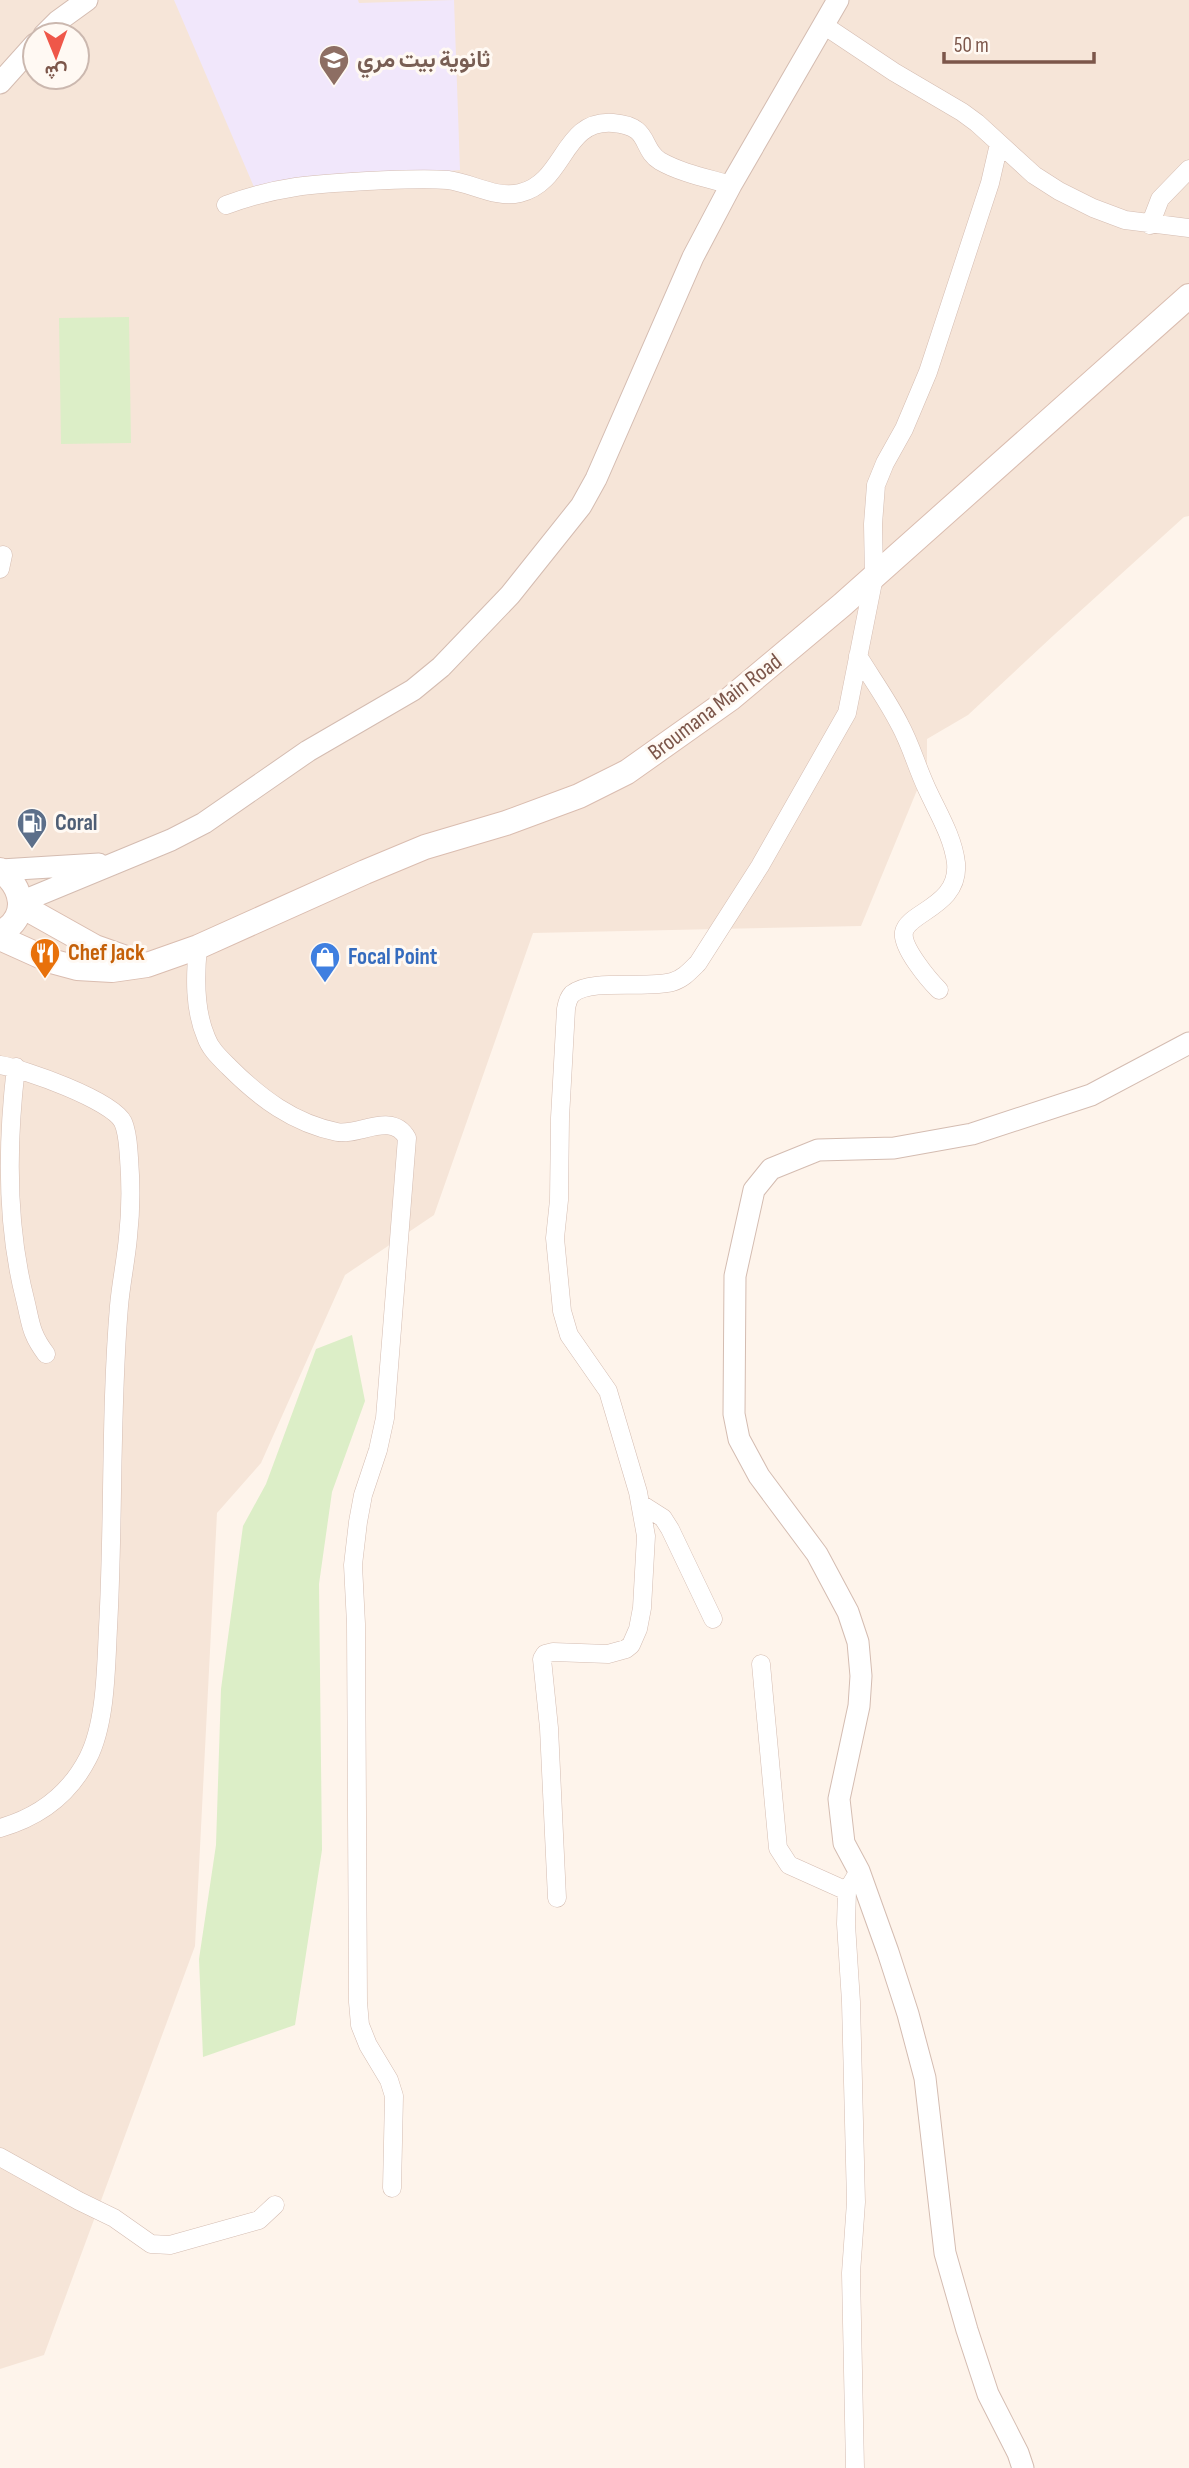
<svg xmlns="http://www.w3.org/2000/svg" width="1189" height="2468" font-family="'Sofia Sans Condensed',Vazirmatn,sans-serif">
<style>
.residential{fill:#f6e5d8;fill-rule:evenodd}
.education{fill:#f1e7fb}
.green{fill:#dceec7}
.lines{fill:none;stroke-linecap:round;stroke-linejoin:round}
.minor-casing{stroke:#d4bcb1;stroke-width:19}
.tertiary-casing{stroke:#d4bcb1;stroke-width:23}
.secondary-casing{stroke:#dabdb0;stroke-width:26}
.minor{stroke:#fff;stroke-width:18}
.tertiary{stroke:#fff;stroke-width:21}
.secondary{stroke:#fff;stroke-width:24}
.labels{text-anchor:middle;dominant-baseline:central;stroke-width:6;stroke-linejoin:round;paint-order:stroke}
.education-label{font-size:23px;font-weight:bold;fill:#785e54;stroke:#fff9f3;text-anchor:start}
.street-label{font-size:23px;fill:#7c564a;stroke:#fff9f3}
.service-label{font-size:23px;font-weight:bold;fill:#4e5e75;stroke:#fff9f3;text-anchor:start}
.food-label{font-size:23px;font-weight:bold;fill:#c56008;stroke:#fff9f3;text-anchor:start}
.shop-label{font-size:23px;font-weight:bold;fill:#366cbe;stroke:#fff9f3;text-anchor:start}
</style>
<rect width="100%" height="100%" fill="#fef4eb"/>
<!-- residential -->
<path class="residential" d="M0,0H1189V516L1184,517L1055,634L968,715L927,739V766L861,926L533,933L434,1215L345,1275L261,1463L217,1513L195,1946L44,2355L0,2369ZM35,35H77V77H35Z"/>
<!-- education -->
<path class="education" d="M174,0H358L359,3L454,0L460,170L254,187Z"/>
<!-- green -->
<path class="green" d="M129,317L131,443L61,444L59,318Z
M352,1335L365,1401L332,1492L319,1584L322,1850L295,2025L203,2057L199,1959L216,1845L221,1689L243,1526L266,1484L316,1349Z"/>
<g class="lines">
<!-- minor casing -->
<g class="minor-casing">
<path id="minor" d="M825,26L894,72L962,112L977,123L1034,175L1059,191L1093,208L1125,220L1189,228
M226,205C278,186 313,184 367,181C394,180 421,178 448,180C472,183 496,199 520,193C566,182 562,119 613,123C652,126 640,149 660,161C681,173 707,178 731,185
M1150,225L1160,199L1189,169
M0,569L3,555
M858,656C872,679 888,701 900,725C911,745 917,768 927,789C938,813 953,837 956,863C960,906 908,912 904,932C901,947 929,980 939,990
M198,947C195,976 194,1009 206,1037C210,1049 220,1058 229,1067C260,1098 293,1123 337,1132C359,1136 392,1111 407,1138L385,1418L378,1450L363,1495L358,1522L353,1565L356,1624L358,2002L360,2025L368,2045L389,2080L394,2096L392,2188
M0,1065C24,1069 112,1100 123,1122C128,1133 128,1146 129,1158C131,1184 131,1211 128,1237C126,1260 121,1283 119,1306C110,1413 114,1521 108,1628C106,1667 106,1723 88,1758C69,1795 39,1817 0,1828
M16,1067C7,1143 6,1225 25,1299C31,1323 30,1333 46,1354
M641,1504L663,1518L670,1529L713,1619
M761,1664L778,1848L789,1865L847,1891
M557,1898L549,1728L542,1659L545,1654L553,1652L608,1654L626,1649L631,1645L638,1629L642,1608L646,1536L638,1492L608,1391L569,1335L562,1311L555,1238L559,1200L560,1118L566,1009C567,1003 568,998 572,994C591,978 647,989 672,982C683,979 690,971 698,963L760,866L847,713L874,577L873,524L876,485L885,463L904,429L928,372L990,183L999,144
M0,2157L79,2201L114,2218L151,2244L170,2245L259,2220L275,2205
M855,2468L851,2273L856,2202L851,2002L846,1924L847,1891L859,1871"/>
</g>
<!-- tertiary casing -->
<g class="tertiary-casing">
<path id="tertiary" d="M44,35L58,21L87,0
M0,83L35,44
M1,870L99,864
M21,902L171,840L204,823L308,751L413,690L441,667L510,595L581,506L596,479L693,257L731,185L838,0
M1023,2468L1018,2453L988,2394L967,2330L945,2253L925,2078L908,2014L888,1952L859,1871L844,1843L839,1799L859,1706L861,1676L858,1642L848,1612L817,1554L759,1476L739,1439L734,1414L735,1276L754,1190L771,1169L818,1150L894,1148L972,1134L1091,1095L1189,1043"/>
</g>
<!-- secondary casing -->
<g class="secondary-casing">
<path id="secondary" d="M0,870C23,887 30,917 0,933
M20,905L95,947L143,964
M0,938L51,961L77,968L112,970L147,965L198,947L365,872L425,847L506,823L579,796L627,772L730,699L842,605L1189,296"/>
</g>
<!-- minor -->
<use href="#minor" class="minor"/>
<!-- tertiary -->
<use href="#tertiary" class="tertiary"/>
<!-- secondary -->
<use href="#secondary" class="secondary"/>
</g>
<!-- icons -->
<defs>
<g id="school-pin" transform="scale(1.575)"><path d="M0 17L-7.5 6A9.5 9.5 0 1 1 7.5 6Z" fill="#8d6e63" stroke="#fff9f3"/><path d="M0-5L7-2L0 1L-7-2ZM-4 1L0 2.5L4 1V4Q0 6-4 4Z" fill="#fff"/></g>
<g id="fuel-pin" transform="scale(1.575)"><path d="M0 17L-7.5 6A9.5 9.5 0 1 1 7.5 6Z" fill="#5c6f8a" stroke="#fff9f3"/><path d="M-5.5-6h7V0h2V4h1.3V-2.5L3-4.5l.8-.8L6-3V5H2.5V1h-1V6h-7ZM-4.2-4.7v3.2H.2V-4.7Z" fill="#fff"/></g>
<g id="restaurant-pin" transform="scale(1.575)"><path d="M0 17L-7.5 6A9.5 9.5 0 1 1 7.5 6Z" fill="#e8710a" stroke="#fff9f3"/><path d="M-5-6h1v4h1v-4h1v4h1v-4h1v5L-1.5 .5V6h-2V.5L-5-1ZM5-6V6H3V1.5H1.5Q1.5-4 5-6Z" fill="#fff"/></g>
<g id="shop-pin" transform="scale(1.575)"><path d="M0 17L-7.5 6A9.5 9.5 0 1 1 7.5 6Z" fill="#3f7fe0" stroke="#fff9f3"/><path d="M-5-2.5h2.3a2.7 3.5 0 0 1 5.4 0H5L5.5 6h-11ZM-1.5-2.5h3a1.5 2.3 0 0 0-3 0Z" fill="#fff"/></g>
</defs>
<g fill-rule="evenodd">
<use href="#school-pin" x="334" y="60"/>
<use href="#fuel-pin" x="32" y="823"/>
<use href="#restaurant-pin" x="45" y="953"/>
<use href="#shop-pin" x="325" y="957"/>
</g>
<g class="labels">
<!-- education labels -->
<g class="education-label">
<text x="357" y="60">ثانوية بيت مري</text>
</g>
<!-- street labels -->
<g class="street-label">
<text transform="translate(715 707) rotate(-37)">Broumana Main Road</text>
</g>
<!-- service labels -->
<g class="service-label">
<text x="55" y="823">Coral</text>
</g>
<!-- food labels -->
<g class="food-label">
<text x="68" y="953">Chef Jack</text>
</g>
<!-- shop labels -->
<g class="shop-label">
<text x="348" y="957">Focal Point</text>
</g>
</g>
<!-- north arrow -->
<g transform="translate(56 56) rotate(179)"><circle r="33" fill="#fff9f3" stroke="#cbb8af" stroke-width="2"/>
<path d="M0-5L12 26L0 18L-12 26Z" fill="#ef5749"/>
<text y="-10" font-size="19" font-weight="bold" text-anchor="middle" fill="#7c564a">ش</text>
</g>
<!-- scale -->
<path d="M944 52v10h150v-10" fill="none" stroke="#7c564a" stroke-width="3.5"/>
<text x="954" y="52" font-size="21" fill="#7c564a" stroke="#fff9f3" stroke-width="5" paint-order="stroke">50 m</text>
</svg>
